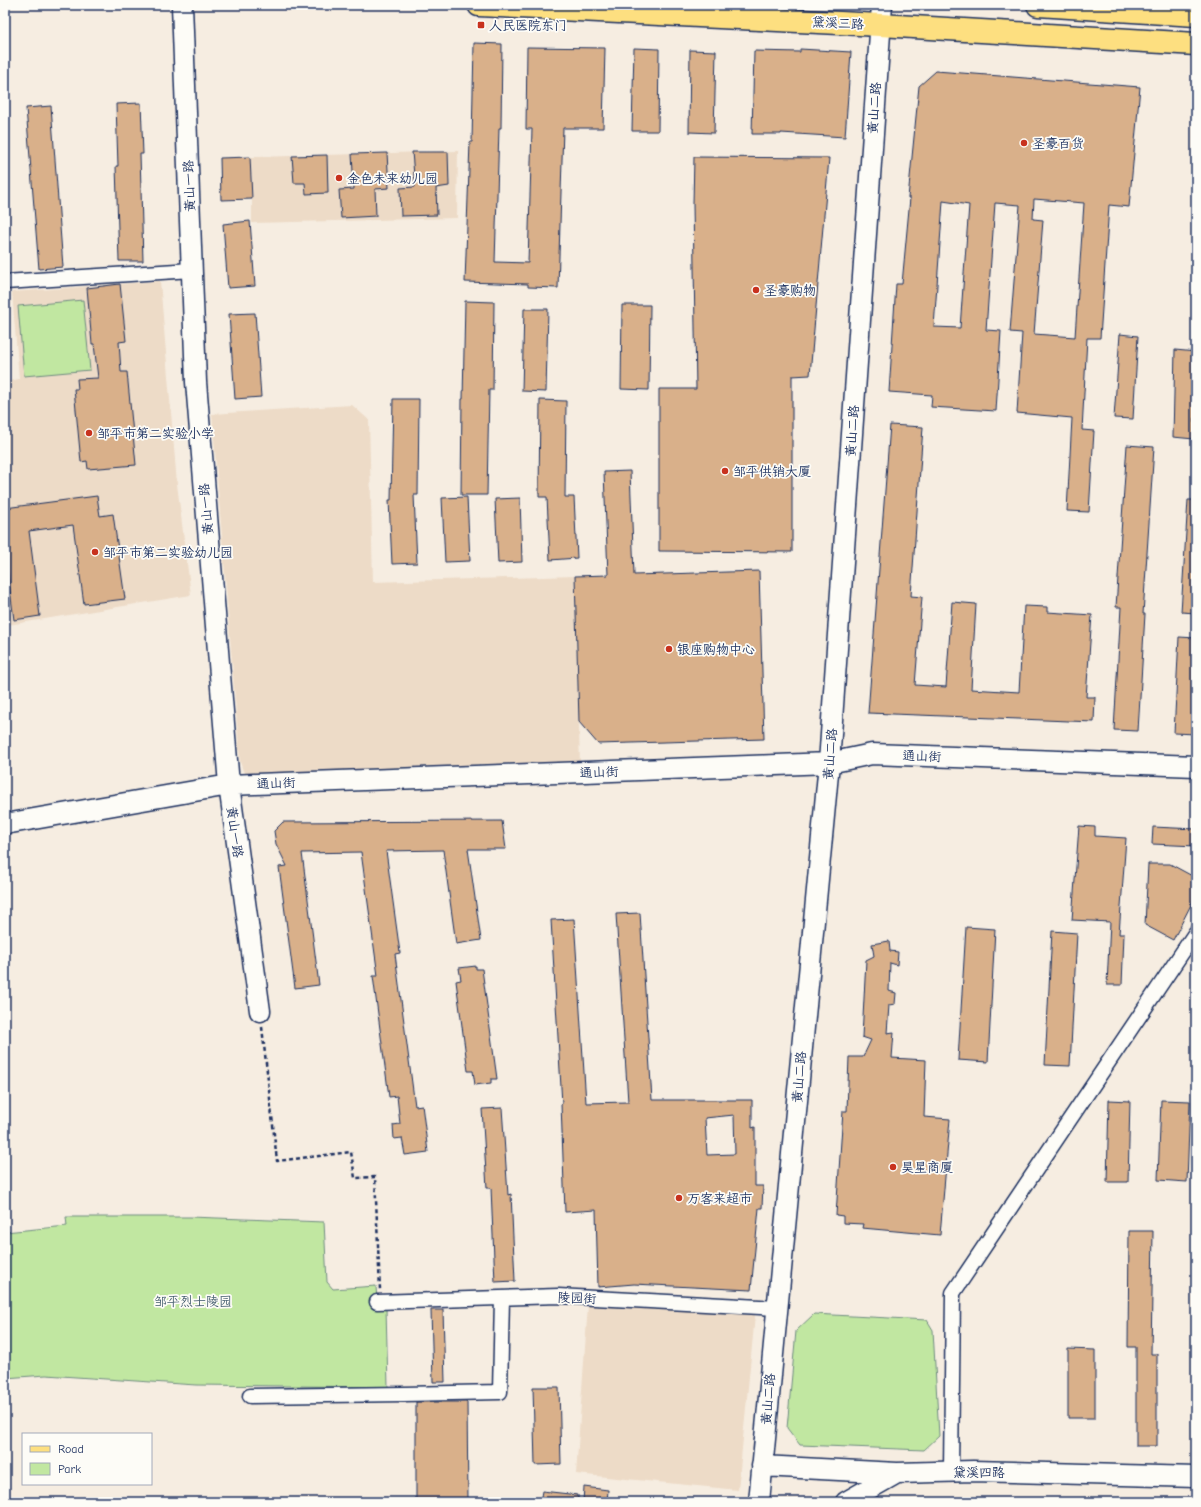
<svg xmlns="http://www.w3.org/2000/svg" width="1201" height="1507" font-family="'Comic Neue','LXGW WenKai TC',sans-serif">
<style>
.built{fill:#eddbc7}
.green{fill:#c1e7a1;stroke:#6e8b80}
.building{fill:#d9b08a;stroke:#1b2f5e;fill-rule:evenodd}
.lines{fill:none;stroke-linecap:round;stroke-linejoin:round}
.street-casing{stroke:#1b2f5e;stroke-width:17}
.secondary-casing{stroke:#1b2f5e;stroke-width:23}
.primary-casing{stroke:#1b2f5e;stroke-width:25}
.path{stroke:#1b2f5e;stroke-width:2.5;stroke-dasharray:4 3;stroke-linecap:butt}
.street{stroke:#fdfcf7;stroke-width:14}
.secondary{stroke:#fdfcf7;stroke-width:20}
.primary{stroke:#fddf80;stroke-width:22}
.poi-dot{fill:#c8321e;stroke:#fdfcf7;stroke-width:1.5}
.labels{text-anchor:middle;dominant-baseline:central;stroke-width:3.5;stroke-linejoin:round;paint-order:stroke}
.street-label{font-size:13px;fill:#1b2f5e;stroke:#fdfcf7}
.poi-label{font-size:13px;fill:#1b2f5e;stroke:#fdfcf7;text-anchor:start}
.park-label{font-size:13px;fill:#445d6f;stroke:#fdfcf7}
</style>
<rect width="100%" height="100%" fill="#f6ede1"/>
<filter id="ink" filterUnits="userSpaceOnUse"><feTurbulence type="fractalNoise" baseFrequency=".025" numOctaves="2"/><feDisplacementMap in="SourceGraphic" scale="8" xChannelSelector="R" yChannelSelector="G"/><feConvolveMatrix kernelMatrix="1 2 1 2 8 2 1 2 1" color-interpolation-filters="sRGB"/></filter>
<g filter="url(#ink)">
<!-- built -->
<path class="built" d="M458,151L457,218L252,223V199L221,200L220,158Z
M160,281L177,484L191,595L8,625L5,623V382L19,379L12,292Z
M352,405L369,420L373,582L575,576L580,766L254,778L244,773L240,762L212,414Z
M588,1305H619L755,1315L738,1490L576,1474Z"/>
<!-- green -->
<path class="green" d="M83,300L90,370L24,376L18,306Z
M66,1217H190L324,1222L327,1282L333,1289L376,1286L377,1302L386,1308L388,1387L196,1385L46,1375L5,1378V1232L67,1226Z
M814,1314L927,1320L933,1330L939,1436L924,1450L800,1445L787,1428L796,1331Z"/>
<!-- building -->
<path class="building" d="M474,43L502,44L501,128H499L495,262L528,263L532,129H526L527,47L605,48L603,128H563L558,288L528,287V284L465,282L470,142H472Z
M634,48L659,49L658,131H632Z
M800,49L851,52L845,137L781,133V134H752L754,51L800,52Z
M690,50L716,51L714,133L689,132Z
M936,71L1140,87L1129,207L1109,205L1100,338H1087L1082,430L1094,431L1089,512L1067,511L1072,418L1017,413L1022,333L1010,332L1020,205L995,203L986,330L1001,331L996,411L931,407L932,395L889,392L896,284H902L910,198H908L919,86ZM1034,199L1084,203L1075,337L1034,334L1043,220L1033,219ZM943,201L969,205L960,328L934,327Z
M141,103L143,154H140L143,261H119L116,166H118L116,104Z
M51,106L63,267L39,269L26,108Z
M412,152H448L449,186L436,188L437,215L401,216L400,188L415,187Z
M387,153L389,188L375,189L376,216L341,218L339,190L354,189L352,154Z
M327,155L328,193L306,194L305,183H294L292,156Z
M250,157L252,199L221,200L220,158Z
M694,157L829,158L810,375L792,376V552L659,551V389H696L693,204Z
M250,221L255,286L228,288L223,224Z
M120,284L126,341L119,342L121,372H127L136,465L88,469L87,461L81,462L74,389H78L77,379L98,378L94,344H92L87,288Z
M465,301L494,302L493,390H489L487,495H461L462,399H463Z
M622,305H650L649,390L621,389Z
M524,309H548L546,392L522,391Z
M255,313L261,397L235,399L229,314Z
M1120,334L1138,336L1133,419L1114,418Z
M1175,350L1196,352L1194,439L1173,437Z
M393,399H419L418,495H414L417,563L392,564L389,500H391Z
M540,400L566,401L565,497H574L577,558L550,560L547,497H539Z
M890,425L923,427L911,596L922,597L915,685L946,687L952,602L976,604L971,689L1019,692L1024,606L1047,607V612L1092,615L1086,697H1095L1094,722L868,713Z
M1127,445L1154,447L1143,614H1145L1138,731L1114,730L1121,607H1116Z
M630,471L634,575L759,571L764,739L598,744L579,722L575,576L608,575L604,472Z
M97,496L100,516L113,514L125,599L84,604L73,525L29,531L40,616L14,620L5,552V508Z
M467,497L470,561L445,562L442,498Z
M520,498L522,562L498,563L495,499Z
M1188,500H1196V613L1181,612Z
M1179,637L1196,638V734L1174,733Z
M502,821L506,849H468L481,940L456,944L443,850L386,851L400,953L395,954L415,1106L422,1105L428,1152L405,1155L402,1138L394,1139L393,1125L400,1124L397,1096L389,1097L373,976H378L361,852L302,853L319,985L295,988L279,867L287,866L276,844L274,831L283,822Z
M1079,826L1095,827V836L1126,838L1119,934H1124L1122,985H1107L1110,922L1072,920Z
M1153,827L1196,829V846L1152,844Z
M1148,864H1170L1196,878V895L1173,940L1145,925Z
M640,913L652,1100H752V1128L755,1127V1186H763L762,1208H759L751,1290L634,1284L598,1287L596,1210L565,1212L561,1104H562L551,920L574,919L586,1103L628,1102L616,914ZM734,1115L735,1154L707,1155L705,1118Z
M966,927L995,929L988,1062L958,1060Z
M1052,931L1077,933L1070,1066L1045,1065Z
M889,941L890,951L898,952L897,965L890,963L889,991L896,993L895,1004L889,1005L887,1033L894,1032L892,1058L926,1060L924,1117L950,1119L940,1235L862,1228L863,1224L843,1223V1216L836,1215L843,1111H847L849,1057H863L871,1040L862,1037L866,960L874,956L872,944Z
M476,966V969H482L497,1079H491V1083L475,1085L473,1071H468L456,981L461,980L459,968Z
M1109,1100L1130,1101L1128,1182H1107Z
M1161,1100L1190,1101L1187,1182L1158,1180Z
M502,1108L508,1195L511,1194L515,1281L495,1282L491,1188H487L482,1109Z
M1129,1231H1153L1151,1354H1157V1446H1136V1347H1128Z
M431,1310H443L445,1382H433Z
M1068,1349L1095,1350V1418H1068Z
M533,1387H559L561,1464L535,1465Z
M416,1402H467L468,1502H416Z
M584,1487L608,1490L607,1502H583Z
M542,1491L578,1495V1502H540Z"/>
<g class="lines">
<!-- street casing -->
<g class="street-casing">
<path id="street" d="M5,282L192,270
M377,1302L558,1296L777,1308
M250,1396L404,1394L500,1392L502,1298
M951,1471L953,1293L1196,932"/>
</g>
<!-- secondary casing -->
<g class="secondary-casing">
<path id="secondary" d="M182,5L196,382L229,785L260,1011
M5,824L229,785L829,763L872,754L1196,766
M762,1466L897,1473L973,1471L1196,1477
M759,1502L829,763L882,5
M846,1502L897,1473"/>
</g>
<!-- primary casing -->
<g class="primary-casing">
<path id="primary" d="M479,5L880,25L1196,44
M1038,5L1196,15"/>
</g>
<!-- path -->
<path class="path" d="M262,1027L277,1161L351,1152L355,1178L375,1177L380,1290"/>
<!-- street -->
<use href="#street" class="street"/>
<!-- secondary -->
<use href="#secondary" class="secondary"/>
<!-- primary -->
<use href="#primary" class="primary"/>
</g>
</g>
<!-- markers -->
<g class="poi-dot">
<rect x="477" y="21" width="8" height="8" rx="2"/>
<circle cx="1024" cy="143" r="4"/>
<circle cx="339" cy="178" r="4"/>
<circle cx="756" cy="290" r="4"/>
<circle cx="89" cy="433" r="4"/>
<circle cx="725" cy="471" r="4"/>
<circle cx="95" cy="552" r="4"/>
<circle cx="669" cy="649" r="4"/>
<circle cx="893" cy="1167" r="4"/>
<circle cx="679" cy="1198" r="4"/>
</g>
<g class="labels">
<!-- street labels -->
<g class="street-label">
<text transform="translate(838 23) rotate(3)">黛溪三路</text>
<text transform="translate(874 108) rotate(-86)">黄山二路</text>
<text transform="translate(189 186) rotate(-92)">黄山一路</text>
<text transform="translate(852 431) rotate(-86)">黄山二路</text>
<text transform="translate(206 509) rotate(-95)">黄山一路</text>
<text transform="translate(830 754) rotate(-85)">黄山二路</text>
<text transform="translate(922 756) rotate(2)">通山街</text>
<text transform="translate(599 772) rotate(-2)">通山街</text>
<text transform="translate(276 783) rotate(-2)">通山街</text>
<text transform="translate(235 832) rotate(82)">黄山一路</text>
<text transform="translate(799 1077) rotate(-85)">黄山二路</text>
<text transform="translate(577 1298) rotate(2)">陵园街</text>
<text transform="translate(768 1399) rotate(-85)">黄山二路</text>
<text x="979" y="1472">黛溪四路</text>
</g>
<!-- poi labels -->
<g class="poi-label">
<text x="489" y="25">人民医院东门</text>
<text x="1032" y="143">圣豪百货</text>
<text x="347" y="178">金色未来幼儿园</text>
<text x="764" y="290">圣豪购物</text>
<text x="97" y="433">邹平市第二实验小学</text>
<text x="733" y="471">邹平供销大厦</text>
<text x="103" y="552">邹平市第二实验幼儿园</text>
<text x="677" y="649">银座购物中心</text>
<text x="901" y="1167">昊星商厦</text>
<text x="687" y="1198">万客来超市</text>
</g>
<!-- park labels -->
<g class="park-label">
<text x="193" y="1301">邹平烈士陵园</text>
</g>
</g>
<!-- margin -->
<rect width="1201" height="1507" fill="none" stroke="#fdfcf7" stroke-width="20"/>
<rect x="10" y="10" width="1181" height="1487" fill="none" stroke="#1b2f5e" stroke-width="1.5" filter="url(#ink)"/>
<!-- legend -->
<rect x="22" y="1433" width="130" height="52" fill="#fdfcf7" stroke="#a3aaba"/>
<rect x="30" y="1446" width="20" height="6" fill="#fddf80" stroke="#a3aaba"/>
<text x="58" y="1453" font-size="12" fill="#1b2f5e">Road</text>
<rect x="30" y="1463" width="20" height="12" fill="#c1e7a1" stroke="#a3aaba"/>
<text x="58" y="1473" font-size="12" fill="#1b2f5e">Park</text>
</svg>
